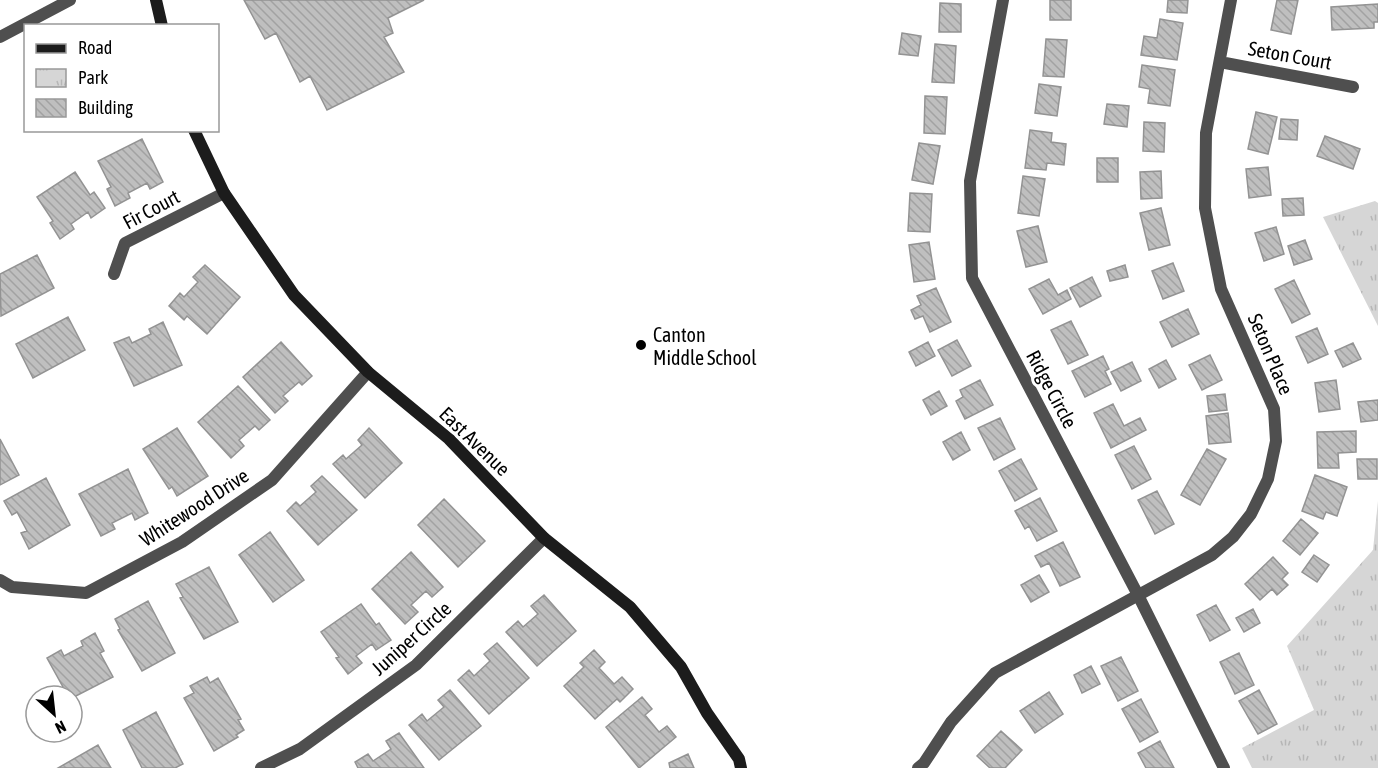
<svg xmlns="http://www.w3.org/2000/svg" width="1378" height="768" font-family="'Asap Condensed',sans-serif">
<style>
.park{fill:url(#park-tufts)}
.building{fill:url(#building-back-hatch);stroke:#939393;stroke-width:1.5}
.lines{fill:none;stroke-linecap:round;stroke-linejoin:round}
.street{stroke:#4f4f4f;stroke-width:12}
.secondary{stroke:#1c1c1c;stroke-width:12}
.poi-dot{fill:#000;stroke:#fff;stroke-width:2}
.labels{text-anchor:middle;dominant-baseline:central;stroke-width:6;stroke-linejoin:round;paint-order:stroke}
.street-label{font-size:20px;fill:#000;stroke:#fff}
.poi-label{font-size:20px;fill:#000;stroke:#fff;text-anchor:start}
</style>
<defs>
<pattern id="park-tufts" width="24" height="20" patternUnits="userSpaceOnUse" patternTransform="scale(1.5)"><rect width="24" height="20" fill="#d6d6d6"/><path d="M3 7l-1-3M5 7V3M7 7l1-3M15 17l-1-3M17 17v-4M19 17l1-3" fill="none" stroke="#b6b6b6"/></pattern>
<pattern id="building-back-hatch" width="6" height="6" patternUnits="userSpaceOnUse" patternTransform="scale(1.5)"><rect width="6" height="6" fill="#bfbfbf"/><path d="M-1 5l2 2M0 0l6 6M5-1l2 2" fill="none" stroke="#a2a2a2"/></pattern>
</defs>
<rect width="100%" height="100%" fill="#fff"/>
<!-- park -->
<path class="park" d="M1375,201L1378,203V326L1323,217Z
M1378,501V768H1252L1242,748L1314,710L1287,646L1373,550Z"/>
<!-- building -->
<path class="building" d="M244,0H424L388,18L393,33L384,37L404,72L327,110L310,76L300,82L276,33L265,39Z
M1050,0H1071V20H1050Z
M1168,0H1188L1187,13L1167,12Z
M1277,0H1298L1291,34L1271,30Z
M940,3L961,4V32H939Z
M1378,4V22H1374V28L1332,30L1331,7Z
M1160,19L1183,23L1177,60L1141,55L1144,36L1157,38Z
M902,33L921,36L918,56L899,54Z
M1046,39L1067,40L1064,77L1043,76Z
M935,44L956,46L954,83L932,82Z
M1142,65L1175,70L1170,106L1148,103L1150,89L1139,87Z
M1039,84L1061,87L1057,116L1035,113Z
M925,96L947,97L945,134L924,133Z
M1107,104L1129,106L1127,127L1104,124Z
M1256,112L1277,117L1268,154L1248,149Z
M1281,119L1298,120L1297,140L1279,139Z
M1144,122L1165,123L1164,152L1143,151Z
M1030,130L1052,133L1051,142L1066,144L1064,165L1047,163L1046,170L1025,168Z
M1325,136L1360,149L1353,169L1317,156Z
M142,139L163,182L150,189L147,183L128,193L130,198L115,206L107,189L111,187L98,161Z
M919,143L940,146L933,184L912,180Z
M1097,158H1118V182H1097Z
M1268,167L1271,195L1249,198L1246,169Z
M1161,171L1162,198L1141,199L1140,172Z
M75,172L90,195L94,192L105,208L91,218L88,212L71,224L74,229L60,239L50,223L53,221L37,197Z
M1023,176L1045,179L1039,216L1018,213Z
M910,193L932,194L930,232L908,231Z
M1303,198L1304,215L1283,216L1282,199Z
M1161,208L1170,245L1149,250L1140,213Z
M1038,226L1047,262L1026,267L1017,231Z
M1276,227L1284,254L1264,261L1255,233Z
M1305,240L1312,259L1294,265L1288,246Z
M929,242L935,279L914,282L909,245Z
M37,255L54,288L1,316L0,274Z
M1173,263L1184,291L1163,299L1152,271Z
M205,265L240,297L207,334L187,316L184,320L169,306L180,293L184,297L198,282L193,277Z
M1125,265L1128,277L1110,281L1107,271Z
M1092,277L1101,296L1080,307L1070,288Z
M1049,279L1058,295L1067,290L1071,299L1043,314L1029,289Z
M1294,280L1310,314L1292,323L1275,289Z
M936,288L951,322L930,332L923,316L915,319L911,310L921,305L917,296Z
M1188,309L1199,334L1172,347L1160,322Z
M68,317L85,350L33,378L16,344Z
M1071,321L1088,355L1068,364L1051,330Z
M163,322L182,365L134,386L114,343L129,337L132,343L151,334L149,329Z
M1317,328L1328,354L1308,363L1296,337Z
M957,340L971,366L952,376L938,350Z
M281,342L312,376L302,385L299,382L283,396L288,401L275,413L243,377Z
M928,342L935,356L916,366L909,352Z
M1353,343L1361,359L1343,367L1335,351Z
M1210,355L1222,380L1202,390L1189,365Z
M1103,356L1109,369L1105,371L1111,384L1085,397L1072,371Z
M1166,360L1176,379L1159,388L1149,369Z
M1132,362L1141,381L1121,391L1111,372Z
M980,380L993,405L965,419L956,401L963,397L960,390Z
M1336,380L1340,409L1319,412L1315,383Z
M238,386L270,420L259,430L255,426L239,440L244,446L231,458L198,422Z
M939,391L947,406L931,415L923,400Z
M1225,394L1227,410L1209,412L1207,396Z
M1378,400V420L1361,422L1358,402Z
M1113,404L1124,426L1140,418L1146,430L1111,448L1094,413Z
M1228,413L1231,442L1209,444L1206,416Z
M1000,418L1015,449L994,460L978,428Z
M177,428L208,476L177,496L172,487L169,489L143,449Z
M369,428L402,463L365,498L333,464L343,455L346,459L362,445L358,440Z
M1356,431V452L1338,453L1339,468H1318L1317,432Z
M961,432L970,450L953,460L943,442Z
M0,439L19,475L0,485Z
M1134,446L1151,479L1132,489L1115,455Z
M1207,449L1226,459L1200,505L1181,495Z
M1021,459L1037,489L1015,501L999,471Z
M1357,459H1377V479H1358Z
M128,469L148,513L135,520L132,513L112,523L115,529L101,536L79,494Z
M1315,475L1347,487L1337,516L1326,512L1323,519L1302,511Z
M322,476L357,510L318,545L287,511L296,502L300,506L316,492L311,486Z
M46,478L70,525L29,549L21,533L27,531L17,512L12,515L4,501Z
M1157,491L1174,524L1155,534L1138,500Z
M1040,498L1057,531L1037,541L1029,526L1025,529L1015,511Z
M444,499L485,541L458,567L418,525Z
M1301,519L1318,533L1300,555L1283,541Z
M270,532L304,580L273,602L239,555Z
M1063,542L1080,577L1060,586L1049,563L1041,567L1035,556Z
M411,552L443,587L432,597L426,591L411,605L418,612L405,624L372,589Z
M1314,555L1329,565L1317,582L1302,572Z
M1273,557L1288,573L1282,579L1288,585L1277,595L1272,589L1260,600L1245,584Z
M209,567L238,622L204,639L180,598L183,597L176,584Z
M1039,575L1049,592L1031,602L1021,585Z
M544,595L576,631L537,666L506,632L518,621L523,627L538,614L531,606Z
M148,601L175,653L142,671L118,630L120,629L115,619Z
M361,604L376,625L379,623L391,640L376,650L372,644L356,656L362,663L348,674L336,658L339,657L321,632Z
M1216,605L1230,630L1210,641L1197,615Z
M1253,609L1260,623L1244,632L1236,618Z
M95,633L104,651L100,653L113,677L72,698V696H68L47,658L61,650L64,656L83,646L81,641Z
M497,643L529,678L489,714L458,680L469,670L474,676L490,661L484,654Z
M594,650L605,662L599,668L614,684L622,677L633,689L620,702L617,699L595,719L564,686L584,667L580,663Z
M1239,653L1254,685L1235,694L1220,662Z
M1121,657L1138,691L1118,701L1101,666Z
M1091,666L1100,684L1082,693L1074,675Z
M207,677L210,683L218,678L241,719L238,720L244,730L236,735L238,737L214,751L184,698L194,693L190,686Z
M450,690L481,726L439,760L409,725L422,714L427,721L444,707L438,700Z
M1259,690L1277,724L1258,734L1239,701Z
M1049,692L1063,714L1035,733L1020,711Z
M642,697L652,709L645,715L659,732L667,726L676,737L639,768L606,727Z
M1141,699L1158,732L1140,742L1122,709Z
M156,712L183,764L175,768H142L123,730Z
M1001,731L1022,750L1005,768H990L977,756Z
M399,733L424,768H358L355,762L368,754L373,761L391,749L386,741Z
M1160,741L1174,768H1146L1138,753Z
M98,745L111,768H58Z
M688,754L694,768H670L669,763Z"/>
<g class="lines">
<!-- street -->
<path class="street" d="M1003,0L970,181L972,278L1138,595L1224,768
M0,37L70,0
M1220,62L1353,87
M114,274L125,243L224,193
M0,580L12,587L86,593L182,542L272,480L368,372
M261,768L300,749L416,665L544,538
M918,768L924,763L951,722L995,673L1212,555L1233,537L1251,514L1268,479L1276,441L1274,409L1221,289L1205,208L1206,133L1231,0"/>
<!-- secondary -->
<path class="secondary" d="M156,0L162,26
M194,130L224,193L294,295L368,372L449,439L544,538L630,607L681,667L707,713L739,759L741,768"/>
</g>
<!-- markers -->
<circle class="poi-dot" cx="641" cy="345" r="6"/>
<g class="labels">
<!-- street labels -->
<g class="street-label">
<text transform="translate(1290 55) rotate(10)">Seton Court</text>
<text transform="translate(151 209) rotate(-28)">Fir Court</text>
<text transform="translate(1271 354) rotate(67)">Seton Place</text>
<text transform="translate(1052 389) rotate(62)">Ridge Circle</text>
<text transform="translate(475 441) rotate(44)">East Avenue</text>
<text transform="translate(194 507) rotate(-33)">Whitewood Drive</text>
<text transform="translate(411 638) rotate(-42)">Juniper Circle</text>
</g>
<!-- poi labels -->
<g class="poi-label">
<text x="653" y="334">Canton<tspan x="653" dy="23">Middle School</tspan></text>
</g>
</g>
<!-- legend -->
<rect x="24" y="24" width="195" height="108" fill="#ffffff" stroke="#999999" stroke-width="1.5"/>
<rect x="36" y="44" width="30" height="9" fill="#1c1c1c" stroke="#999999" stroke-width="1.5"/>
<text x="78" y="54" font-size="18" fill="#000000">Road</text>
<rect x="36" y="69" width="30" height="18" fill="url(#park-tufts)" stroke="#999999" stroke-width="1.5"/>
<text x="78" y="84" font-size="18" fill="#000000">Park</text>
<rect x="36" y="99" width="30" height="18" fill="url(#building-back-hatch)" stroke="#999999" stroke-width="1.5"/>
<text x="78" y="114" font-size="18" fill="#000000">Building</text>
<!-- north arrow -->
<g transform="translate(54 714) rotate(153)"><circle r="28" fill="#ffffff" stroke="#999999" stroke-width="1.5"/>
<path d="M0-4.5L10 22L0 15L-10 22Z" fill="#000000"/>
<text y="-9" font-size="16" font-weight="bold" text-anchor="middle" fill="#000000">N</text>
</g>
</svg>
